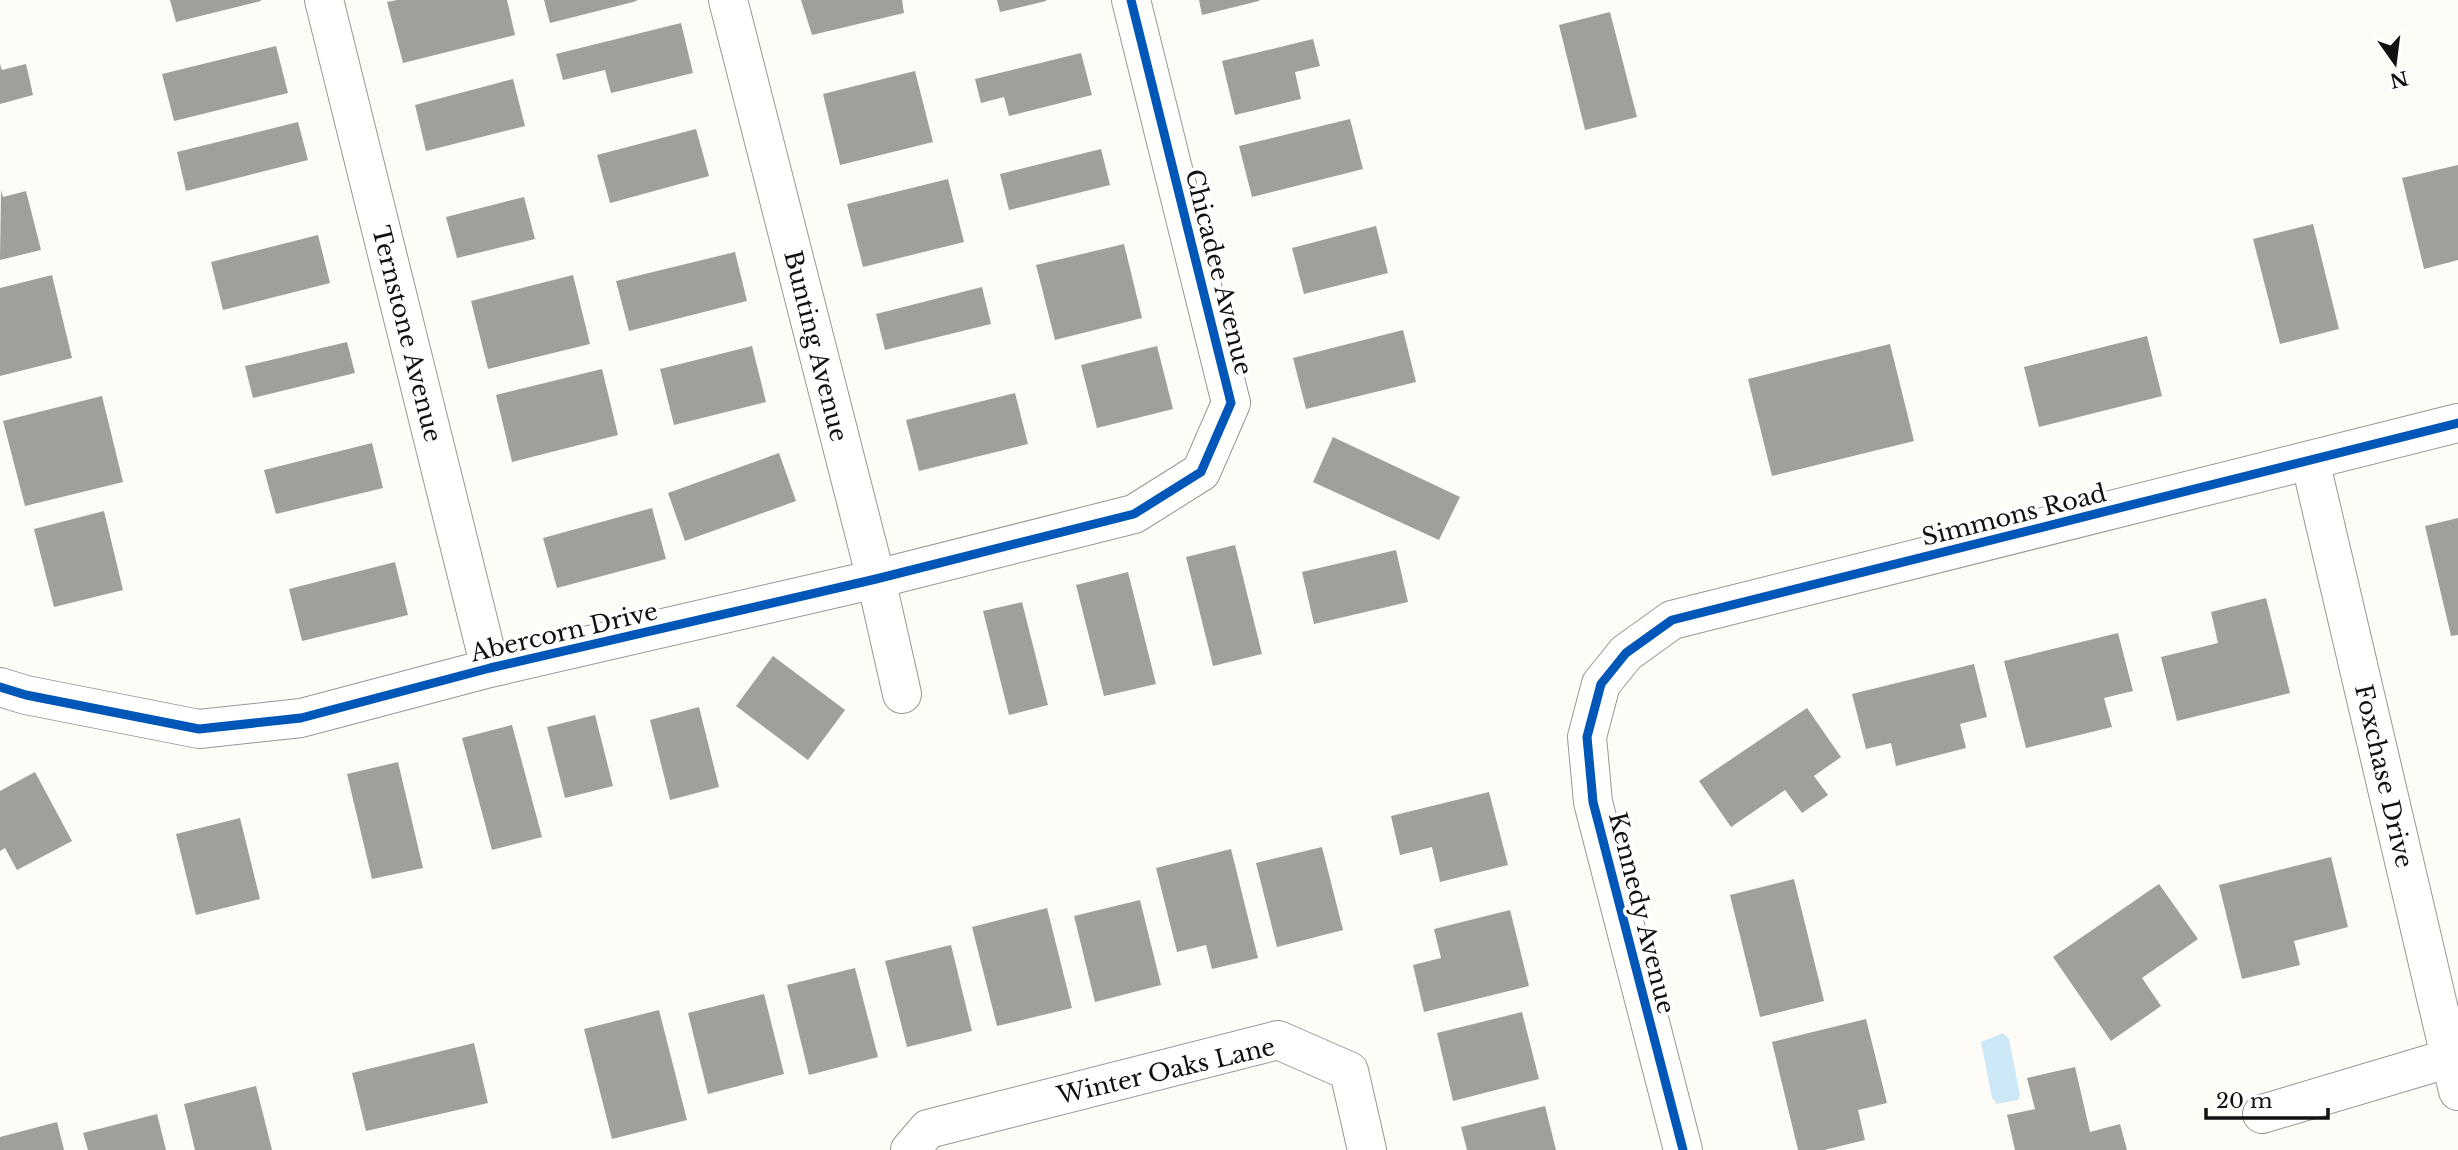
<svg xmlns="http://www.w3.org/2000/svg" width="2458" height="1150" font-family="'Libre Baskerville',serif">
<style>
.water{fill:#cde8f7}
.building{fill:#a19f9c}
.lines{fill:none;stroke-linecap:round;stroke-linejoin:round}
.minor-casing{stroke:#979795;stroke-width:40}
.minor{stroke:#fffffe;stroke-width:38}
.cycleway-casing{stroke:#fff;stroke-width:13}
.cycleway{stroke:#0057b8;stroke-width:9}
.labels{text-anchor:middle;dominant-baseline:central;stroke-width:7;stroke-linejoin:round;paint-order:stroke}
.street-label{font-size:24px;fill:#111;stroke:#fff}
</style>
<rect width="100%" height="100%" fill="#fdfcf7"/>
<!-- water -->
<path class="water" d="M2003,1033L2009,1039L2020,1095L2018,1100L1997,1104L1992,1098L1981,1042Z"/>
<!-- building -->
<path class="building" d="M170,0H261V1L176,22Z
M397,0H507L515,35L403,63L387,2Z
M544,0H636L637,1L550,23Z
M801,0H902L904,13L812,35Z
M997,0H1046V1L1000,12Z
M1199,0H1259V1L1202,15Z
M1610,12L1637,117L1585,130L1559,25Z
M681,23L693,73L611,93L605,70L563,80L556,54Z
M1313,39L1320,66L1295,72L1301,99L1235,115L1222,61Z
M276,46L288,93L174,121L162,74Z
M1081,53L1092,95L1009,116L1004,97L981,103L975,79Z
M0,64L2,70L26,64L33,95L0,104Z
M915,71L933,142L840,165L823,94Z
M513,79L525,126L426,151L415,105Z
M1350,119L1363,169L1252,197L1239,146Z
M298,122L308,160L186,191L177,152Z
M696,129L709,176L610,203L597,155Z
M1101,149L1110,185L1009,210L1000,174Z
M2458,165V260L2424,269L2402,178Z
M948,179L964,242L863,267L847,204Z
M1,190L3,197L26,191L41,250L0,260Z
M524,197L535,239L457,258L446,217Z
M2313,224L2339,329L2280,344L2253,239Z
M1376,226L1388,273L1304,294L1292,248Z
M318,235L330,283L223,310L211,262Z
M1124,244L1142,318L1055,340L1036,265Z
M735,252L747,301L629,331L616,281Z
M52,275L72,358L0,376V288Z
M573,275L590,344L488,369L471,301Z
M982,287L991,324L885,350L876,314Z
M1403,330L1416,382L1306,409L1293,358Z
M2147,336L2162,396L2039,427L2024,367Z
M347,342L355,373L253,398L245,366Z
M1890,344L1914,441L1772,476L1748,379Z
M752,346L766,402L674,425L660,369Z
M1157,346L1173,409L1097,428L1081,365Z
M602,369L618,435L512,462L496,395Z
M1015,393L1028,444L919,471L906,420Z
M102,396L123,482L25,506L3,421Z
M1333,437L1460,497L1439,540L1313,482Z
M372,443L383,488L276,514L264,470Z
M779,453L796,501L685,541L668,493Z
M652,508L666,559L557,588L543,538Z
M104,511L123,590L54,607L34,529Z
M2458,518V635L2451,636L2425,526Z
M1235,545L1262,654L1213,666L1186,557Z
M1396,550L1408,602L1314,624L1302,572Z
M395,562L408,615L302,641L289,589Z
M1128,572L1156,684L1104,696L1076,585Z
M2266,598L2290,693L2177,721L2161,657L2218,643L2211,612Z
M1022,602L1048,705L1009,715L983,611Z
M2118,633L2133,691L2104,698L2112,727L2026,748L2004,661Z
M773,656L845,710L808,760L736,706Z
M1974,664L1987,717L1960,724L1966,748L1896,766L1891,743L1866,749L1852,694Z
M699,707L719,787L670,800L650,720Z
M1807,708L1841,757L1814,776L1828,795L1802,813L1785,790L1731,827L1699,781Z
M595,715L613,786L565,798L547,727Z
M512,725L542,837L492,850L462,738Z
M398,762L423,868L372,879L347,774Z
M35,772L72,841L17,870L5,848L0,851V791Z
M1489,792L1508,865L1440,882L1432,847L1400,855L1391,816Z
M240,818L260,899L196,915L176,834Z
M1322,847L1343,930L1277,947L1256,863Z
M1231,849L1258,958L1212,969L1206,945L1177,952L1156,868Z
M2331,857L2348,927L2294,941L2300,965L2242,979L2219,885Z
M1794,879L1824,1001L1760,1017L1730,895Z
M2159,884L2198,939L2142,978L2161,1006L2111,1041L2053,957Z
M1140,900L1161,985L1095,1002L1074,916Z
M1047,908L1072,1008L997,1026L972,927Z
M1510,910L1529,986L1424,1012L1413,965L1441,958L1434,929Z
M951,945L972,1031L907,1047L885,961Z
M855,968L878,1057L809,1075L787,985Z
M764,994L784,1074L708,1094L688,1013Z
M659,1010L687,1120L612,1139L584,1029Z
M1522,1012L1539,1079L1453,1101L1437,1033Z
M1866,1019L1887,1103L1858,1110L1865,1140L1824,1150H1798L1772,1042Z
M474,1043L488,1103L366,1131L352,1073Z
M2075,1067L2090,1132L2120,1124L2127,1150H2015L2007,1115L2035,1109L2027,1078Z
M256,1086L272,1150H195L184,1104Z
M1545,1106L1556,1150H1467L1461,1127Z
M157,1114L166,1150H88L83,1133Z
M57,1122L64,1150H0V1137Z"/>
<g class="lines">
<!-- minor casing -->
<g class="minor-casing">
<path id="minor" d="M324,0L490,668
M728,0L876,579L902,694
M2310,460L2458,1091
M0,687L26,695L199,729L301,718L490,668L876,579L1134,514L1201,472L1231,403L1131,0
M2262,1114L2450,1058
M910,1150L928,1129L1278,1040L1349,1071L1367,1150
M1683,1150L1593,802L1587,737L1601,684L1626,653L1672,620L2458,423"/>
</g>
<!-- minor -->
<use href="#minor" class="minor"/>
<!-- cycleway casing -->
<g class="cycleway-casing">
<path id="cycleway" d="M0,687L26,695L199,729L301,718L490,668L876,579L1134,514L1201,472L1231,403L1131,0
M1683,1150L1593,802L1587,737L1601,684L1626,653L1672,620L2458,423"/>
</g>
<!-- cycleway -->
<use href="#cycleway" class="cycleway"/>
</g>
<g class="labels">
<!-- street labels -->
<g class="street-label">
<text transform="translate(1219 272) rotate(76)">Chicadee Avenue</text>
<text transform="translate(407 334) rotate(76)">Ternstone Avenue</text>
<text transform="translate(816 346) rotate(76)">Bunting Avenue</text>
<text transform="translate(2014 515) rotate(-14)">Simmons Road</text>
<text transform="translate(564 632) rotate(-13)">Abercorn Drive</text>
<text transform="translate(2384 776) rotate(77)">Foxchase Drive</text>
<text transform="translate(1642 913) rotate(76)">Kennedy Avenue</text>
<text transform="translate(1166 1071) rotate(-13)">Winter Oaks Lane</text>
</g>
</g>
<!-- north arrow -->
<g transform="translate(2395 63) rotate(166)" stroke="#ffffff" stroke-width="5" paint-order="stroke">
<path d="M0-5L12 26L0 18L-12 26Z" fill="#111111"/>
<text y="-10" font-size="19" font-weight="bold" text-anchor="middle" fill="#111111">N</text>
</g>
<!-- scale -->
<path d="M2206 1108v10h122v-10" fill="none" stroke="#111111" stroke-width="3.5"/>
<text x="2216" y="1108" font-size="21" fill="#111111" stroke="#ffffff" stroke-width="5" paint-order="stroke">20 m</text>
</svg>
